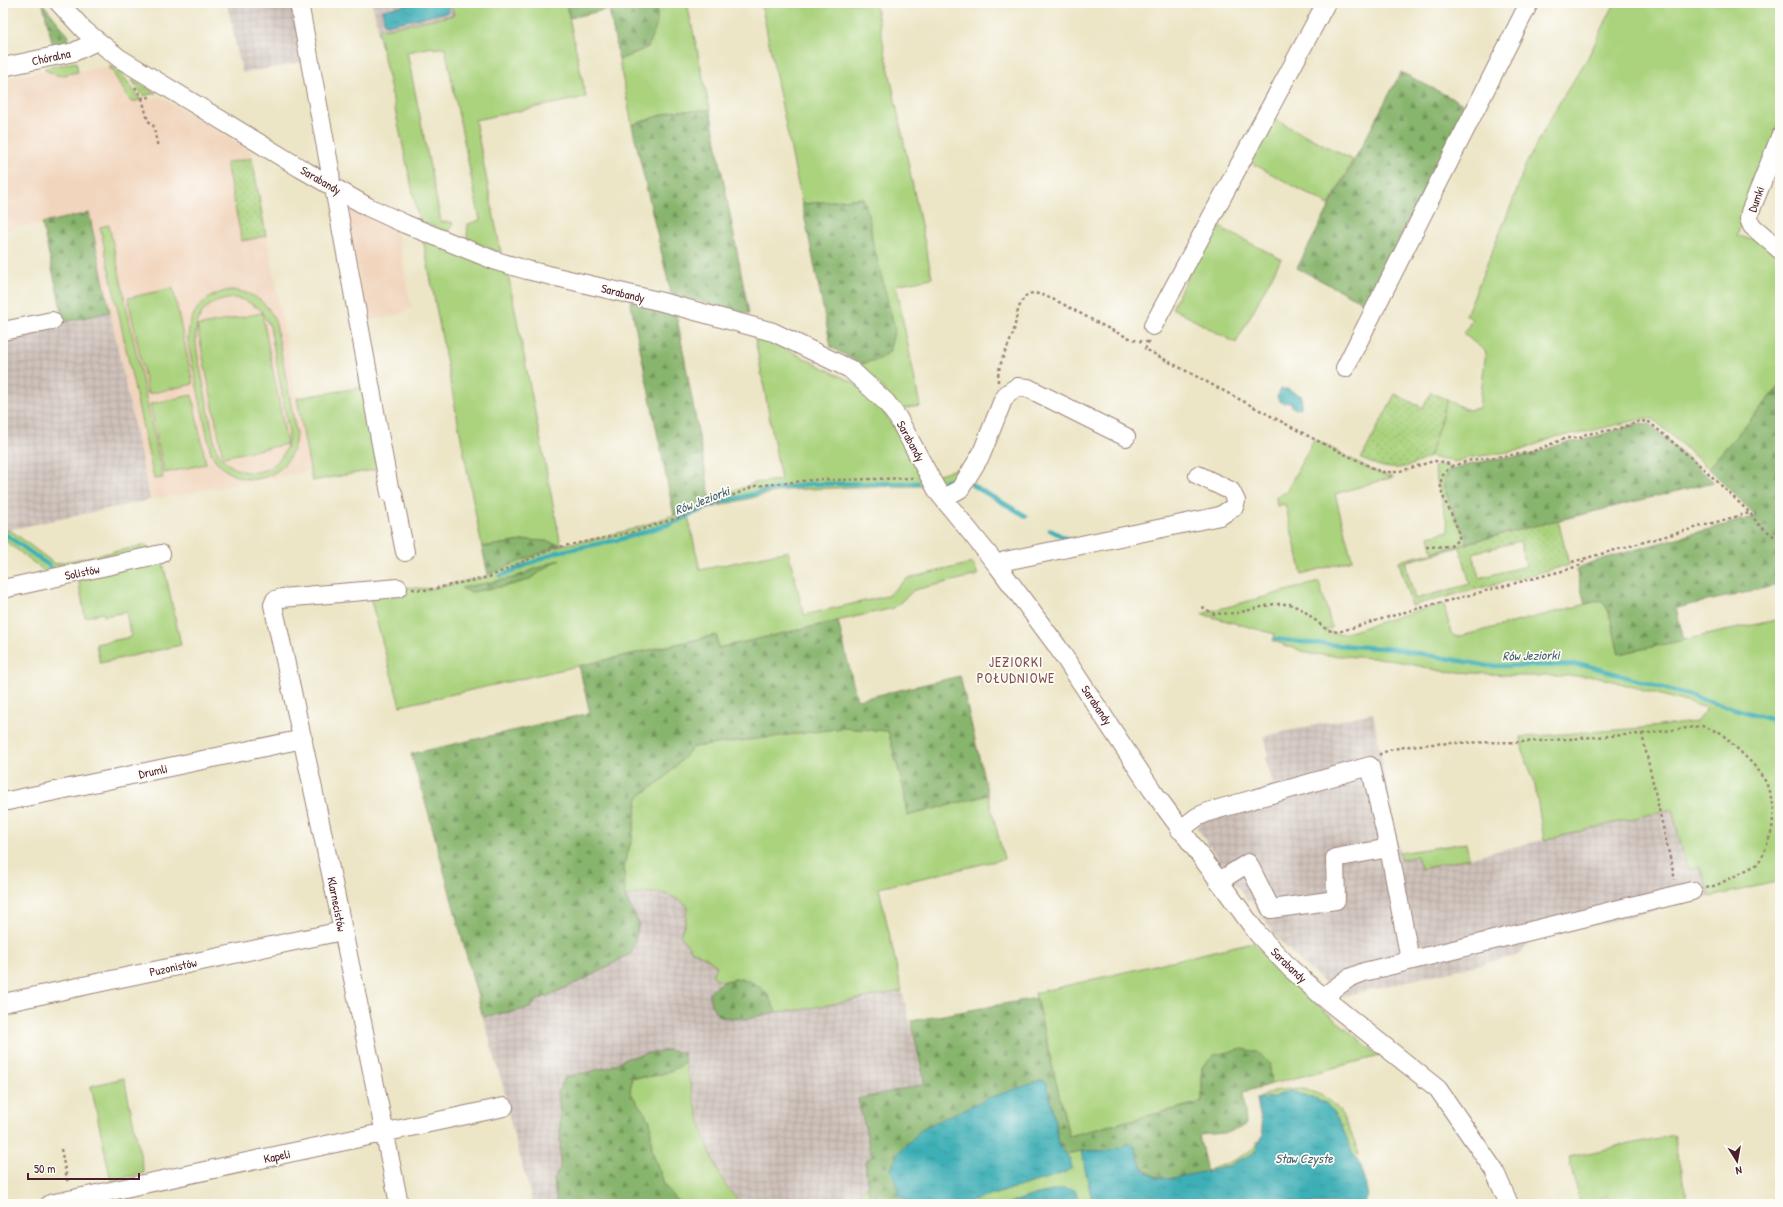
<svg xmlns="http://www.w3.org/2000/svg" width="1783" height="1207" font-family="'Patrick Hand',sans-serif">
<style>
.built{fill:#f1d5bd}
.industrial{fill:url(#industrial-grid)}
.grass{fill:#abd37e;stroke:#7a7954;fill-rule:evenodd}
.forest{fill:url(#forest-firs);stroke:#696a4c}
.wetland{fill:url(#wetland-marsh);stroke:#7a7954}
.park{fill:url(#park-dots);stroke:#7a7954;fill-rule:evenodd}
.water{fill:url(#water-ripples);stroke:#446770}
.lines{fill:none;stroke-linecap:round;stroke-linejoin:round}
.stream{stroke:#3eafb6;stroke-width:4.5}
.minor-casing{stroke:#9b8278;stroke-width:20}
.path{stroke:#9b8278;stroke-width:2.5;stroke-dasharray:3 3;stroke-linecap:butt}
.minor{stroke:#fff;stroke-width:18}
.labels{text-anchor:middle;dominant-baseline:central;stroke-width:3.5;stroke-linejoin:round;paint-order:stroke}
.street-label{font-size:12px;fill:#4a1f2b;stroke:#fdfcf7}
.water-label{font-size:13px;font-style:italic;fill:#45606a;stroke:#fdfcf7}
.quarter-label{font-size:14px;letter-spacing:1px;fill:#814e4b;stroke:#fdfcf7}
</style>
<defs>
<pattern id="industrial-grid" width="8" height="8" patternUnits="userSpaceOnUse"><rect width="8" height="8" fill="#cec1ba"/><path d="M0 4h8M4 0v8" fill="none" stroke="#b2a5a0"/></pattern>
<pattern id="forest-firs" width="22" height="20" patternUnits="userSpaceOnUse"><rect width="22" height="20" fill="#88b56d"/><path d="M5 1l3.5 6h-7zM16 11l3.5 6h-7z" fill="#71935a"/></pattern>
<pattern id="wetland-marsh" width="20" height="14" patternUnits="userSpaceOnUse"><rect width="20" height="14" fill="#abd37e"/><path d="M1 5h8M5 5V1M11 12h8M15 12V8" fill="none" stroke="#95b56d"/></pattern>
<pattern id="park-dots" width="8" height="8" patternUnits="userSpaceOnUse"><rect width="8" height="8" fill="#abd37e"/><path d="M2 2h.1M6 6h.1" fill="none" stroke="#95b56d" stroke-width="1.8" stroke-linecap="round"/></pattern>
<pattern id="water-ripples" width="26" height="14" patternUnits="userSpaceOnUse"><rect width="26" height="14" fill="#3eafb6"/><path d="M2 4q2-2 4 0t4 0M15 11q2-2 4 0t4 0" fill="none" stroke="#368e94"/></pattern>
</defs>
<rect width="100%" height="100%" fill="#fdfcf7"/>
<filter id="ink" filterUnits="userSpaceOnUse"><feTurbulence type="fractalNoise" baseFrequency=".025" numOctaves="2"/><feDisplacementMap in="SourceGraphic" scale="8" xChannelSelector="R" yChannelSelector="G"/><feConvolveMatrix kernelMatrix="1 2 1 2 8 2 1 2 1" color-interpolation-filters="sRGB"/></filter>
<filter id="wash" filterUnits="userSpaceOnUse"><feTurbulence type="fractalNoise" baseFrequency=".012" numOctaves="4" result="noise"/><feDisplacementMap in="SourceGraphic" scale="16" xChannelSelector="R" yChannelSelector="G"/><feGaussianBlur stdDeviation="0.9" result="paint"/><feColorMatrix in="noise" values="0 0 0 0 0 0 0 0 0 0 0 0 0 0 0 0 0 1.4 0 .05"/><feComposite in="paint" operator="in"/></filter>
<g filter="url(#wash)">
<rect width="100%" height="100%" fill="#ece5c6"/>
<!-- built -->
<path class="built" d="M109,66L131,102L161,97L251,151L310,471L150,500L89,213L3,231V79L45,70L59,76Z
M345,203L394,228L398,237L411,306L403,314L367,321Z"/>
<!-- industrial -->
<path class="industrial" d="M227,3H293L304,62L242,73Z
M372,3H451L454,15L378,30Z
M110,312L150,500L3,531V336Z
M1373,713L1401,860L1418,856L1421,869L1672,809L1687,869L1700,865L1710,897L1532,940L1519,955L1344,996L1333,990L1304,965L1276,937L1251,900L1247,901L1197,828L1199,822L1273,784L1265,758L1269,756L1264,736Z
M651,891L674,897L687,905L686,921L680,935L691,950L708,959L717,966L712,975L721,982L713,987L747,1019L776,1012L800,1010L902,991L925,1084L872,1158L865,1161L868,1185L847,1204H744L738,1200L725,1182L710,1155L683,1053L668,1050L643,1054L625,1059L610,1067L566,1077L558,1094L560,1111V1168L553,1182L557,1204H533L509,1117L506,1097L483,1017L529,1008L536,1001L583,980L632,953L639,923L625,897Z"/>
<!-- grass -->
<path class="grass" d="M451,3H566L586,97L475,120L501,253L467,239L468,224L480,220L445,47L434,49L433,47L407,52L441,222H452L453,226L447,232L419,221L378,30L454,15Z
M657,3H687L710,110L674,111L632,125L619,60L648,47L658,5Z
M761,3H875L932,278L896,285L920,406L901,409L861,364L879,359L872,239L869,215L863,198L802,204Z
M1615,3H1780V124L1737,235L1748,239L1754,236L1780,258V386L1708,468L1653,419L1646,418L1577,434L1558,436L1521,450L1467,458L1455,462L1429,457L1447,400L1468,410L1479,408L1486,352L1464,334L1472,319L1466,315L1514,198L1525,166L1559,103L1587,59Z
M76,62L78,72L59,76L45,70V68Z
M109,66L121,73L141,100L131,102Z
M132,80L156,93L143,96Z
M1272,118L1353,160L1329,205L1248,161Z
M1214,224L1281,259L1236,343L1172,308Z
M109,225L163,478L154,479L100,227Z
M423,239L508,274L561,545L595,539L633,529L674,515L754,483L781,480L754,333L854,383L874,400L897,430L921,475L923,486L856,487L784,490L714,507L688,517L700,570L788,551L804,615L887,596L908,578L973,563L978,575L914,590L894,608L718,648L716,635L400,706L369,594L407,592L406,587L429,589L488,576V574L529,540L482,547ZM557,560L528,580L511,585L471,592L461,588L513,578Z
M173,288L193,384L148,394L128,298Z
M231,290C254,292 269,303 276,324L296,432C295,482 235,497 211,453L188,344C186,315 203,294 231,290ZM234,298L244,300L260,309L270,326L289,434C286,478 233,487 215,446C211,424 207,403 203,382C196,346 182,303 234,298Z
M262,313L287,444L223,457L197,326Z
M364,387L379,469L312,481L297,398Z
M192,395L206,464L164,473L150,404Z
M1314,439L1378,473L1393,477L1335,494L1352,560L1302,574L1285,504L1277,506L1276,496L1286,492Z
M968,465L948,493L936,475Z
M1445,465L1453,469L1448,472L1458,523L1465,534L1466,543L1433,552L1429,536L1449,531L1434,467Z
M10,530L55,564L147,545L149,552L47,573L3,539V531Z
M162,558L181,645L100,663L96,644L131,637L126,612L104,616L103,613L85,617L79,583L81,579Z
M1319,582L1332,628L1324,630L1336,634L1346,633L1412,612L1444,604L1451,634L1457,637L1602,600L1609,612L1619,654L1780,619V881L1710,897L1700,866L1687,869L1672,809L1544,840L1534,780L1523,753L1521,737L1642,728L1696,722L1707,708L1595,676H1523L1441,671L1388,659L1311,654L1273,641L1275,634L1201,614Z
M843,728L888,731L904,790L907,816L988,795L1004,859L879,888L902,991L800,1010L776,1012L768,995L741,978L721,982L712,975L717,966L708,959L691,950L680,935L686,921L687,905C662,889 653,891 625,897L624,865L632,839L638,797L665,778L693,747Z
M1466,843L1469,858L1421,869L1417,856L1401,860L1399,853Z
M1253,942L1297,988L1379,1056L1272,1084L1269,1063L1202,1067V1102L1069,1136L1035,993Z
M685,1063C695,1100 711,1185 744,1204H688L676,1200L665,1186L652,1151L650,1121L630,1092L632,1077C652,1079 668,1073 685,1063Z
M124,1078L144,1173L111,1181L91,1086Z
M1673,1135L1688,1204H1610L1608,1197L1579,1203L1569,1157Z
M1081,1151L1093,1204H1079L1075,1190L1038,1194L1007,1204H975L974,1201L1070,1159L1066,1154Z
M868,1185L870,1204H847Z"/>
<!-- forest -->
<path class="forest" d="M566,3H657V23L648,47L619,60L609,9L570,18Z
M43,4L69,36L65,48L54,51Z
M1401,72L1467,106L1366,304L1297,268Z
M710,110L749,314L671,294L632,125L674,111Z
M863,198L869,215L872,239L895,329L889,352L879,359L861,364L831,347L802,204Z
M89,213L110,312L64,322L42,223Z
M630,300L676,313L711,501L674,515Z
M1780,386V585L1676,608L1684,640L1619,654L1609,612L1602,600L1585,604L1576,569L1592,562L1756,516L1708,468Z
M1639,423L1650,424L1714,482L1466,543L1465,534L1458,523L1444,488L1443,479L1448,472L1459,467L1485,461L1530,455L1564,443L1581,441Z
M529,540L547,541L561,545L488,574L482,547Z
M560,559L528,580L511,585L471,592L461,588L513,578Z
M838,621L857,700L960,676L988,795L907,816L904,790L888,731L843,728L693,747L665,778L638,797L632,839L624,865L625,897L639,923L632,953L583,980L536,1001L530,1008L483,1017L428,811L411,754L590,713L579,666L717,635L718,648Z
M741,978C764,986 766,991 776,1012L747,1019L720,1017L711,1005L709,993C718,981 728,981 741,978Z
M1036,998L1069,1136L1202,1102V1067L1214,1055L1243,1049L1258,1052L1269,1063L1272,1084L1243,1092L1246,1124C1232,1135 1216,1133 1199,1135L1207,1172C1174,1178 1144,1190 1135,1146L1107,1151H1081L1066,1154L1060,1148L1047,1084L900,1196L915,1204H870L865,1161L872,1157L858,1099L925,1084L911,1021Z
M668,1050L683,1053L685,1063C668,1074 652,1078 632,1077L630,1092L650,1121L652,1151L665,1186L676,1200L688,1204L717,1203L719,1204H557L553,1181L560,1168V1111L558,1094L565,1077L610,1067L625,1059L643,1054Z"/>
<!-- wetland -->
<path class="wetland" d="M1297,1088C1339,1094 1345,1118 1359,1154L1355,1156L1352,1153L1341,1124L1326,1103L1291,1091L1270,1098L1257,1099L1274,1091Z
M1256,1141L1260,1142C1252,1162 1226,1167 1207,1172V1170C1223,1165 1245,1158 1256,1145Z"/>
<!-- park -->
<path class="park" d="M252,158L266,236L242,241L226,163Z
M1431,392L1447,400L1429,457C1400,472 1390,471 1361,459L1395,394L1423,408Z
M1558,520L1569,565L1411,606L1399,561ZM1520,541L1526,566L1479,578L1473,553ZM1460,547L1470,584L1415,599L1405,562Z"/>
<!-- water -->
<path class="water" d="M418,3H448L449,12L385,25L382,10Z
M1281,389H1287L1302,396L1301,407L1296,409L1292,407L1291,402L1283,403L1279,401L1277,397Z
M1043,1080L1047,1083L1060,1148L1070,1159L1072,1168L1064,1173L963,1204H915L900,1196L891,1169L898,1153L923,1128L988,1098Z
M1291,1091L1326,1103L1341,1124L1352,1152L1357,1158L1366,1186L1368,1196L1364,1204H1093L1081,1151C1099,1150 1117,1153 1131,1142L1135,1146L1138,1159L1146,1172L1159,1178H1173L1226,1167L1254,1153L1263,1135L1257,1099L1270,1098Z
M1065,1188L1075,1190L1079,1204H1007L1038,1194Z"/>
<g class="lines">
<!-- stream -->
<path class="stream" d="M945,481L959,479
M972,485L1026,516
M1050,530L1071,541
M5,534L51,567
M500,576L557,552L618,540L673,523L714,504L773,489L810,484L918,483
M1276,639L1309,643L1395,649L1489,666L1585,665L1780,722"/>
</g>
</g>
<g filter="url(#ink)">
<g class="lines">
<!-- minor casing -->
<g class="minor-casing">
<path id="minor" d="M59,3L84,30L119,58L300,168L368,207L405,224L496,261L527,270L662,302L773,332L850,369L886,402L898,418L938,492L997,565L1057,646L1152,790L1258,934L1291,969L1323,997L1438,1089L1494,1170L1509,1204
M299,3L330,169L331,186
M3,67L74,52L97,41
M1780,137L1750,212L1749,219L1752,226L1780,250
M334,188L390,493H393L405,552
M1153,326L1326,3
M3,331L52,321
M1345,368L1529,3
M944,498L960,489L981,455L1003,400L1008,393L1017,387L1028,388L1126,437
M997,565L1005,561L1220,516L1234,507L1236,501L1231,491L1198,475
M398,588L282,598L275,600L273,605C317,804 359,1004 399,1204
M3,589L161,554
M3,802L303,739
M1180,830L1197,817L1208,812L1370,766L1389,848L1410,960
M1218,882L1248,863L1271,909L1336,900L1335,858L1389,848
M1323,997L1349,978L1364,972L1692,891
M3,1003L342,931
M50,1204L504,1107"/>
</g>
<!-- path -->
<path class="path" d="M135,87L142,98L150,97
M142,98L148,121L153,124L158,148
M1149,341L1145,349L1314,439L1381,472H1397L1434,461L1444,462L1453,466L1471,460L1529,453L1566,438H1580L1586,434L1618,429L1640,421L1649,422L1703,468L1750,513L1758,524L1780,541
M998,382C997,364 1009,347 1014,330C1016,320 1018,299 1029,294C1046,286 1119,343 1148,342
M1426,547L1451,546L1459,539C1460,516 1422,483 1453,466
M1572,562L1749,513
M412,589L427,590L489,577L554,548L634,532L689,514L755,486L823,479L836,480L913,478
M1202,607L1214,614L1237,613L1274,604H1290L1303,610L1327,630L1338,632L1412,610L1566,570L1580,565L1587,558
M1642,734L1702,726L1721,733L1753,764L1766,782L1774,807L1772,830L1764,853L1758,864L1717,885L1706,888
M1379,755C1399,740 1492,743 1521,742C1561,740 1602,736 1642,734L1675,880
M61,1149L68,1184"/>
<!-- minor -->
<use href="#minor" class="minor"/>
</g>
</g>
<g class="labels">
<!-- street labels -->
<g class="street-label">
<text transform="translate(51 57) rotate(-12)">Chóralna</text>
<text transform="translate(321 180) rotate(30)">Sarabandy</text>
<text transform="translate(1756 199) rotate(-70)">Dumki</text>
<text transform="translate(623 293) rotate(14)">Sarabandy</text>
<text transform="translate(911 441) rotate(61)">Sarabandy</text>
<text transform="translate(82 572) rotate(-12)">Solistów</text>
<text transform="translate(1097 705) rotate(56)">Sarabandy</text>
<text transform="translate(153 771) rotate(-12)">Drumli</text>
<text transform="translate(337 904) rotate(79)">Klarnecistów</text>
<text transform="translate(1289 965) rotate(44)">Sarabandy</text>
<text transform="translate(173 967) rotate(-12)">Puzonistów</text>
<text transform="translate(277 1156) rotate(-12)">Kapeli</text>
</g>
<!-- water labels -->
<g class="water-label">
<text transform="translate(702 500) rotate(-21)">Rów Jeziorki</text>
<text transform="translate(1531 655) rotate(-1)">Rów Jeziorki</text>
<text x="1304" y="1158">Staw Czyste</text>
</g>
<!-- quarter labels -->
<g class="quarter-label">
<text x="1016" y="661">JEZIORKI<tspan x="1016" dy="16">POŁUDNIOWE</tspan></text>
</g>
</g>
<!-- margin -->
<rect width="1783" height="1207" fill="none" stroke="#fdfcf7" stroke-width="16"/>
<!-- north arrow -->
<g transform="translate(1737 1161) rotate(169)" stroke="#fdfcf7" stroke-width="3" paint-order="stroke">
<path d="M0-3L7 15L0 10L-7 15Z" fill="#4a1f2b"/>
<text y="-6" font-size="11" font-weight="bold" text-anchor="middle" fill="#4a1f2b">N</text>
</g>
<!-- scale -->
<path d="M28 1173v6h111v-6" fill="none" stroke="#4a1f2b" stroke-width="2"/>
<text x="34" y="1173" font-size="12" fill="#4a1f2b" stroke="#fdfcf7" stroke-width="3" paint-order="stroke">50 m</text>
</svg>
